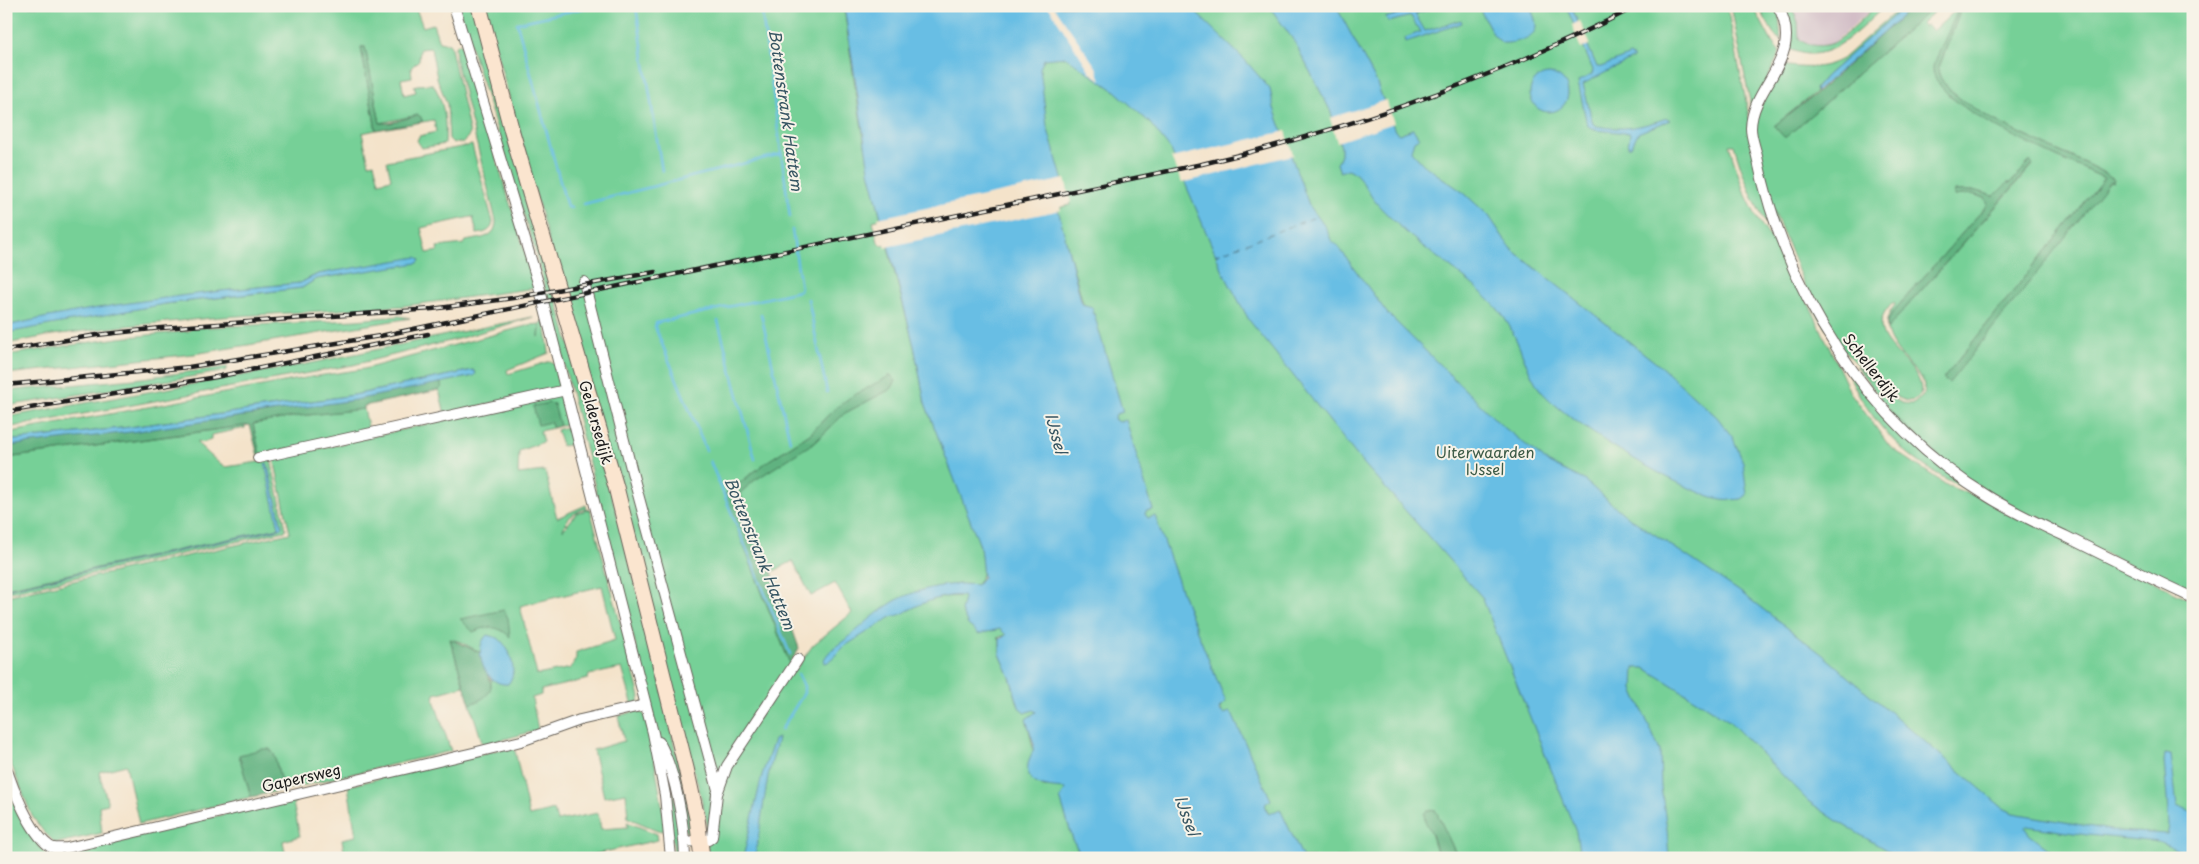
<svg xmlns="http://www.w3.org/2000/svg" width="2199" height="864" font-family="'Playpen Sans',sans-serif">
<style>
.industrial{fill:#d2bdc6}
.green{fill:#76d097;stroke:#49765a;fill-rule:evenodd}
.forest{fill:#60b280;stroke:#3e674e}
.water{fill:#67bee4;stroke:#426d80}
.pier{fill:#f4e3ca}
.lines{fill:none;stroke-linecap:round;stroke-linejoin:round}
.stream{stroke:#67bee4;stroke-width:2.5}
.ferry{stroke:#365562;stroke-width:1;stroke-dasharray:6 5;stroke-linecap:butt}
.street-casing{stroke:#686259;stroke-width:12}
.secondary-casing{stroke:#686259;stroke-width:17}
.street{stroke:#fff;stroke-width:10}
.secondary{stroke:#fbe5cf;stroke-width:15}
.rail-casing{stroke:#1c1c1c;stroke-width:4.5}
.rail{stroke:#f7f3e8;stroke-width:2.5;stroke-dasharray:8;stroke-linecap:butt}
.labels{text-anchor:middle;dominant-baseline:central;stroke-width:4;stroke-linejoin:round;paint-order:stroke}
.street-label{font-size:15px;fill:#1c1c1c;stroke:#f7f3e8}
.park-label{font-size:15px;fill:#3c5b47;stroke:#f7f3e8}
.water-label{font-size:16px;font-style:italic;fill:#365562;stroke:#f7f3e8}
</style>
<rect width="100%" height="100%" fill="#f7f3e8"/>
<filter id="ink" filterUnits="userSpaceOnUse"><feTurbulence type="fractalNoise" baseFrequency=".02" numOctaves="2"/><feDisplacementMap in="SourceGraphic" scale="10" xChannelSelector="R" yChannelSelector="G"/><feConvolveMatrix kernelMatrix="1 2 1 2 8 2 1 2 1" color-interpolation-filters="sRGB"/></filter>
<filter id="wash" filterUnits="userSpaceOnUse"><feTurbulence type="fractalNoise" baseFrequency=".0096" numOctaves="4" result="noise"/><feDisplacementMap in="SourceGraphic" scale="20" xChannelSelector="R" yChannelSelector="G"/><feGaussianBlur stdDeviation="1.12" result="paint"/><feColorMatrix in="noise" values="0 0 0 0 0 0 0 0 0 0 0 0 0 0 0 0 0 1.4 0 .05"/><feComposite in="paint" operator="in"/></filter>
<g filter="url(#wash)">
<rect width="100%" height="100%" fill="#f4e3ca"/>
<!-- industrial -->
<path class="industrial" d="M1791,6H1876L1832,44L1814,46L1805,44L1799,39L1798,22Z"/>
<!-- green -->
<path class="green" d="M6,6H415L423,27L433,24L439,42L450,44L470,134L463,143H453L449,139L447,104L437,78L431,48L420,49L419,60L411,68L412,77L401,79L404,95L416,92L414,86L417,85L433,84C445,103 446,122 445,144L422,148L417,141L419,136L436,132L434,120L422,122V119L418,115L380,123L365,47H361L376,130L362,133L369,164L374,163L379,182L391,179L387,161L472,145L493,222C492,231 485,233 477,234L473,217H471L421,228L427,253L438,251L437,247L464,244L466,241C479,238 496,239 496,221L456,61L455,47L458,44H461L536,288L404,306L222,317L126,326L52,335L6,344V333L25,328L165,304L302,288L316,279L420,261L318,274L300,283C202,292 103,305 6,326Z
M458,6H473L601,455L654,655L695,837H691L685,830L666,752L658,734L535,250Z
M484,6H844C853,78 864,149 881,219L873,221L878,242L881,245L887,244L914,346L925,403L977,535C981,552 988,570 977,585L958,584L895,601L826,656L898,610L941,597L963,596L1004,627L1006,635L997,638L1000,639V654L1010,677L1019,707L1023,711L1035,706L1039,715L1027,721L1042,787H1052L1071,782L1075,790L1061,798L1073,840L1082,858H707V823L700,793ZM896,381L891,389L845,413L820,437L755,480L739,493L772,572L793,561L811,596L835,583L852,613L813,645L796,669L790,664L724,495L768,461L810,434L832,411Z
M1016,6H1727L1750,122L1784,252C1759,215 1746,187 1734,145H1729L1743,189L1758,220L1785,259L1813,312L1850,392L1890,447L1948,486L1996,504L2193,601V858H1458L1436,812L1432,810L1429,827L1439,858H1289L1220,708L1145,515L1114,417L1057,208L1070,205L1062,179L1051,181Z
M1731,6H1753L1772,42L1780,52L1752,112Z
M1758,6H1775L1779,15L1781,40L1775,36Z
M1780,6H1791L1798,22L1799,39C1807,47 1824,47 1833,43C1840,41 1869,13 1876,6H1885C1859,29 1828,68 1790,49Z
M1902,6H1905L1826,76L1815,89L1816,92L1774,126L1786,137L1935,6H1940L1922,23L1925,27L1927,24L1933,31L1955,11L1957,12L1933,72L1949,96L1980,117L2057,157L2104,178L1943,379L2110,181L2113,182L2114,179C2081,155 1944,112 1938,70L1962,6H2193V596L2057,530L2038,515L2034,518L2009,505L1959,474L1894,416L1856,366L1896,400L1902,403L1913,404L1923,396L1924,386L1922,379C1904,357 1871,333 1895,305L1894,302C1851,342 1930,362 1920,395C1907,416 1869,375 1857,365V364L1836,342L1814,309L1773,208L1755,134L1756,116L1781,65C1804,68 1821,70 1842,59ZM2029,162L2033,165L1887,329V322L1892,313L1988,204L1985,198L1972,194L1954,196L1955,191H1976L1994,196L2007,183H2011Z
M399,316L410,318L194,354L6,374V355L118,338L189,331L192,328L356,320Z
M533,317L454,340L353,365L6,428V417L307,364Z
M545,321L549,353L507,370L508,374L551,361C559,367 562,378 559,387L445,414L439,390L442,387L440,382L474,376L473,370L354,395L130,427L6,441V433L311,377L364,369L530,325L540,324L539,337L541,322Z
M1844,364L1862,386L1978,493C1914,470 1870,427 1844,364Z
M227,367V370L221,372L6,406V391L134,379Z
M559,394L563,397L570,421L569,423L560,426L552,403L550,422L553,428L540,431L543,442L519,451L518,474L545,471L557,518L586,505L587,508C575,511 565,519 563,530L577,513L590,509L640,697L638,702L633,706L622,668L589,675L588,679L541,690V695L532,698L538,730L483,745L470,704L479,701L491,687V678L492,680L513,674L509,651L481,649V653L461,642L450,639L464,686L435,694L434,700L451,751L283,790L274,754L239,755L251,797L139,824L126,765L99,772L108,804L99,806L102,833L58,843L54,842L43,831L32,816L6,752V596L290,533L274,459ZM602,586L615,640L576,652V658L571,668L537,675L520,606Z
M364,409L369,431L260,455L253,424L299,416Z
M245,426V428L211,435V440L202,443L198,441L197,443L221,465L226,467L271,460L286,529L285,531L6,593V589L280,529L282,527L267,463L279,528L6,588V458Z
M569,426L572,427L575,444L562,446L557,430Z
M636,711L644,714L650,734L666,829L663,831L657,830L628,818L626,793L604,797L593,750L624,741L618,716Z
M658,745L675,800L682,858H675Z
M514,746L529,816L554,810L557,821L598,813L601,829L628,827L627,822L657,834L658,840L578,858H345L342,839L356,836L348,786Z
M6,788L24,823L48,858H6Z
M292,799L296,802L293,803L300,836L283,841L286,858L57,857V852Z"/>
<!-- forest -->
<path class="forest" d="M1913,6H1935L1786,137H1784L1774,126L1818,92Z
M1952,6H1962L1938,70C1944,111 2081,156 2114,179L2113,182L2110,181L1949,383L1943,379L2104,178C2071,162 1929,108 1933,66L1957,12Z
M361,47H365L380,123H390L418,115L421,117L422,122L376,130Z
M2030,161L2033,164L1887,329V322L1892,313L1988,204L1985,198L1972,194L1954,196L1955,191H1976L1994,196L2007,183H2011Z
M891,375L896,381L891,389L845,413L815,442L755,480L740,493L772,572L799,648L790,664L724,495L768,461L810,434L832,411L849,398Z
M440,382L442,387L439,390L364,406V409L299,416L253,424L260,455L258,456L250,425L6,458V446L260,414L306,406L355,400Z
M549,403L554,404L560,426L553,428L550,422L538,425L533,406Z
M504,610L508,618L510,637C498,625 487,626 473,632L460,619Z
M450,639L481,653C485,677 506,692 470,704Z
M262,749H270L274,754L283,790L251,797L239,755Z
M1427,810L1436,811L1458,858H1439L1432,834L1425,821L1424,814Z"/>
<!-- water -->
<path class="water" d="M844,6H1189L1245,60L1270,89L1274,108L1309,205L1326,228L1331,240L1337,245L1387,313L1501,425L1549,463L1584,480L1624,514L1739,591L1823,655L2003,808L2013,813L2116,831L2167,834L2169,825L2164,761L2165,754L2171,755L2177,806L2193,813V850L2180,851L2159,842L2087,835L2026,826L2025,828L2029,834L2060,858H1900L1840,823L1808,801L1729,721L1645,668H1634L1633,689L1660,751L1661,787L1667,829L1669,858H1580L1576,832L1482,597L1358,457L1249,320L1223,272L1171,150L1149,122L1115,91L1066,57L1044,59L1040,68L1047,126L1069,202L1057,205L1082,304L1092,307L1123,412L1116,414L1114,419L1118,422L1126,420L1153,510L1146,511L1145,514L1148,518L1155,516L1188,609L1226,702L1220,707L1219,710L1224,714L1230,712L1232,714L1271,800L1266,803L1265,809L1269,814L1280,809L1303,858H1082L1073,840L1060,798L1066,789C1052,788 1024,788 1028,764C1029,757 1034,752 1034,745C1032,736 1028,727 1026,719L1036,712L1034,710L1024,713L1019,707L1010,677L1000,654V639L1006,635L1000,629L979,634L968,625L961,611L964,598L963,596C946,594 926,601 911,609C905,612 900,616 893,616L845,646L828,662L825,663L824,660C827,651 841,643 849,637C863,625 878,611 895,601C919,588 951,582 977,585L983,577L980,546L925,403L914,346L869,171Z
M1269,6H1336L1376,81L1395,131L1399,134L1413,129L1419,138L1414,141L1411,151L1424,165L1464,193L1489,216L1511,249L1660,366L1717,417L1733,438L1743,462L1747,495L1742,499C1734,500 1725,500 1716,498C1678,489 1559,418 1538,387C1522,361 1517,330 1496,307C1466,274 1426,253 1395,222C1388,215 1380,208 1374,200C1367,191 1359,172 1348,169L1340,172L1337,164L1341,154V147L1330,110L1294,41Z
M1406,6L1413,10L1423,6H1438L1415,14L1425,31L1461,20L1462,23L1406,42L1405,38L1420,32L1411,16L1389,22L1385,18L1408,11Z
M1478,6H1530C1532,12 1536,19 1536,26C1536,39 1512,44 1502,43L1493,34Z
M1566,6H1571L1597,67H1601L1630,55L1634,58L1583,84L1593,124L1596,126C1624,131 1640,127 1667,118L1670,120L1638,133L1631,147H1628L1630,133L1594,130L1587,125L1578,82L1592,74L1593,70Z
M1905,6H1913L1816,92L1815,89L1826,76Z
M1530 93a19 19 0 1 1 38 0a19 19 0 1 1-38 0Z
M417,257L420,260L418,263L316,279L302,288L165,304L6,333V326C102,304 202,292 300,283L318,274Z
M473,370L476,373L474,376L355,400L131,432L6,446V441L130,427L354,395Z
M267,463L282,527L280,529L6,589L279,528L265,464Z
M487,635L498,638C510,647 519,672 508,684C486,687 471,650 487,635Z
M778,738L768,776L755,858H743L762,775L774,740Z"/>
<!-- pier -->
<path class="pier" d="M1048,6H1054L1096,67L1101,80L1091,73Z
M1580,21L1590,44L1581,49L1572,25Z
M1386,100L1394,123L1337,142L1330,118Z
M1286,131L1293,155L1182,183L1171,158Z
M1065,179L1071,202L1060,207L1061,210L886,247L878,218Z"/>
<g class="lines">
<!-- stream -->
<path class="stream" d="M761,6L790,217
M636,7L662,171
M584,204L781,154
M572,208L567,207L517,23L593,6
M808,299L827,392
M761,314L790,441
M718,321L755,459
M706,450L655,327L656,323L799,291L801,288L792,230
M710,461L790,654
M781,730L804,693V686L798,674"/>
<!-- ferry -->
<path class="ferry" d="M1215,255L1318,216"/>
</g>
</g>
<g filter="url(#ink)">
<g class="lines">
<!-- street casing -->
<g class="street-casing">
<path id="street" d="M454,6L539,286L653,733L665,795L671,858
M1778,6C1806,59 1752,84 1751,128C1751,136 1754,144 1756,152C1784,290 1867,423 1989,497C2013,512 2039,524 2065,536C2107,557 2150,578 2193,598
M584,282L632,472L718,790
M258,458L566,390
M659,742C676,773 684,823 685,858
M6,768C13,789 30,831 48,845C53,850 60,848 67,848L473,753L521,741L580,720L645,705
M684,842L708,840L712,837L717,794L727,766L798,659"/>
</g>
<!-- secondary casing -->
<g class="secondary-casing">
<path id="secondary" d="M479,6L512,132L616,487L686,768L697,818L702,858"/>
</g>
<!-- street -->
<use href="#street" class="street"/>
<!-- secondary -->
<use href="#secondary" class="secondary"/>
<!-- rail casing -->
<g class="rail-casing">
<path id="rail" d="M6,350L97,335L161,328L432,309L513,298L655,272
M6,385L189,367L380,336L1202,164C1354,128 1499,77 1637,6
M6,412L216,377L428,334"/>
</g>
<!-- rail -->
<use href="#rail" class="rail"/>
</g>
</g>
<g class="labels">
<!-- street labels -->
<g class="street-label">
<text transform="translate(1872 367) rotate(52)">Schellerdijk</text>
<text transform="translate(597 422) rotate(74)">Geldersedijk</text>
<text transform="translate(301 777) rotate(-13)">Gapersweg</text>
</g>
<!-- park labels -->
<g class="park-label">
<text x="1485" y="451">Uiterwaarden<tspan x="1485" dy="17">IJssel</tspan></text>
</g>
<!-- water labels -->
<g class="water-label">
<text transform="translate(787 110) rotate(82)">Bottenstrank Hattem</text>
<text transform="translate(1057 433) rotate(75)">IJssel</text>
<text transform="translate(761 553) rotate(68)">Bottenstrank Hattem</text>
<text transform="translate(1188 815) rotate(70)">IJssel</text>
</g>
</g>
<!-- margin -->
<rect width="2199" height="864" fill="none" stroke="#f7f3e8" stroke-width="25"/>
</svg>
